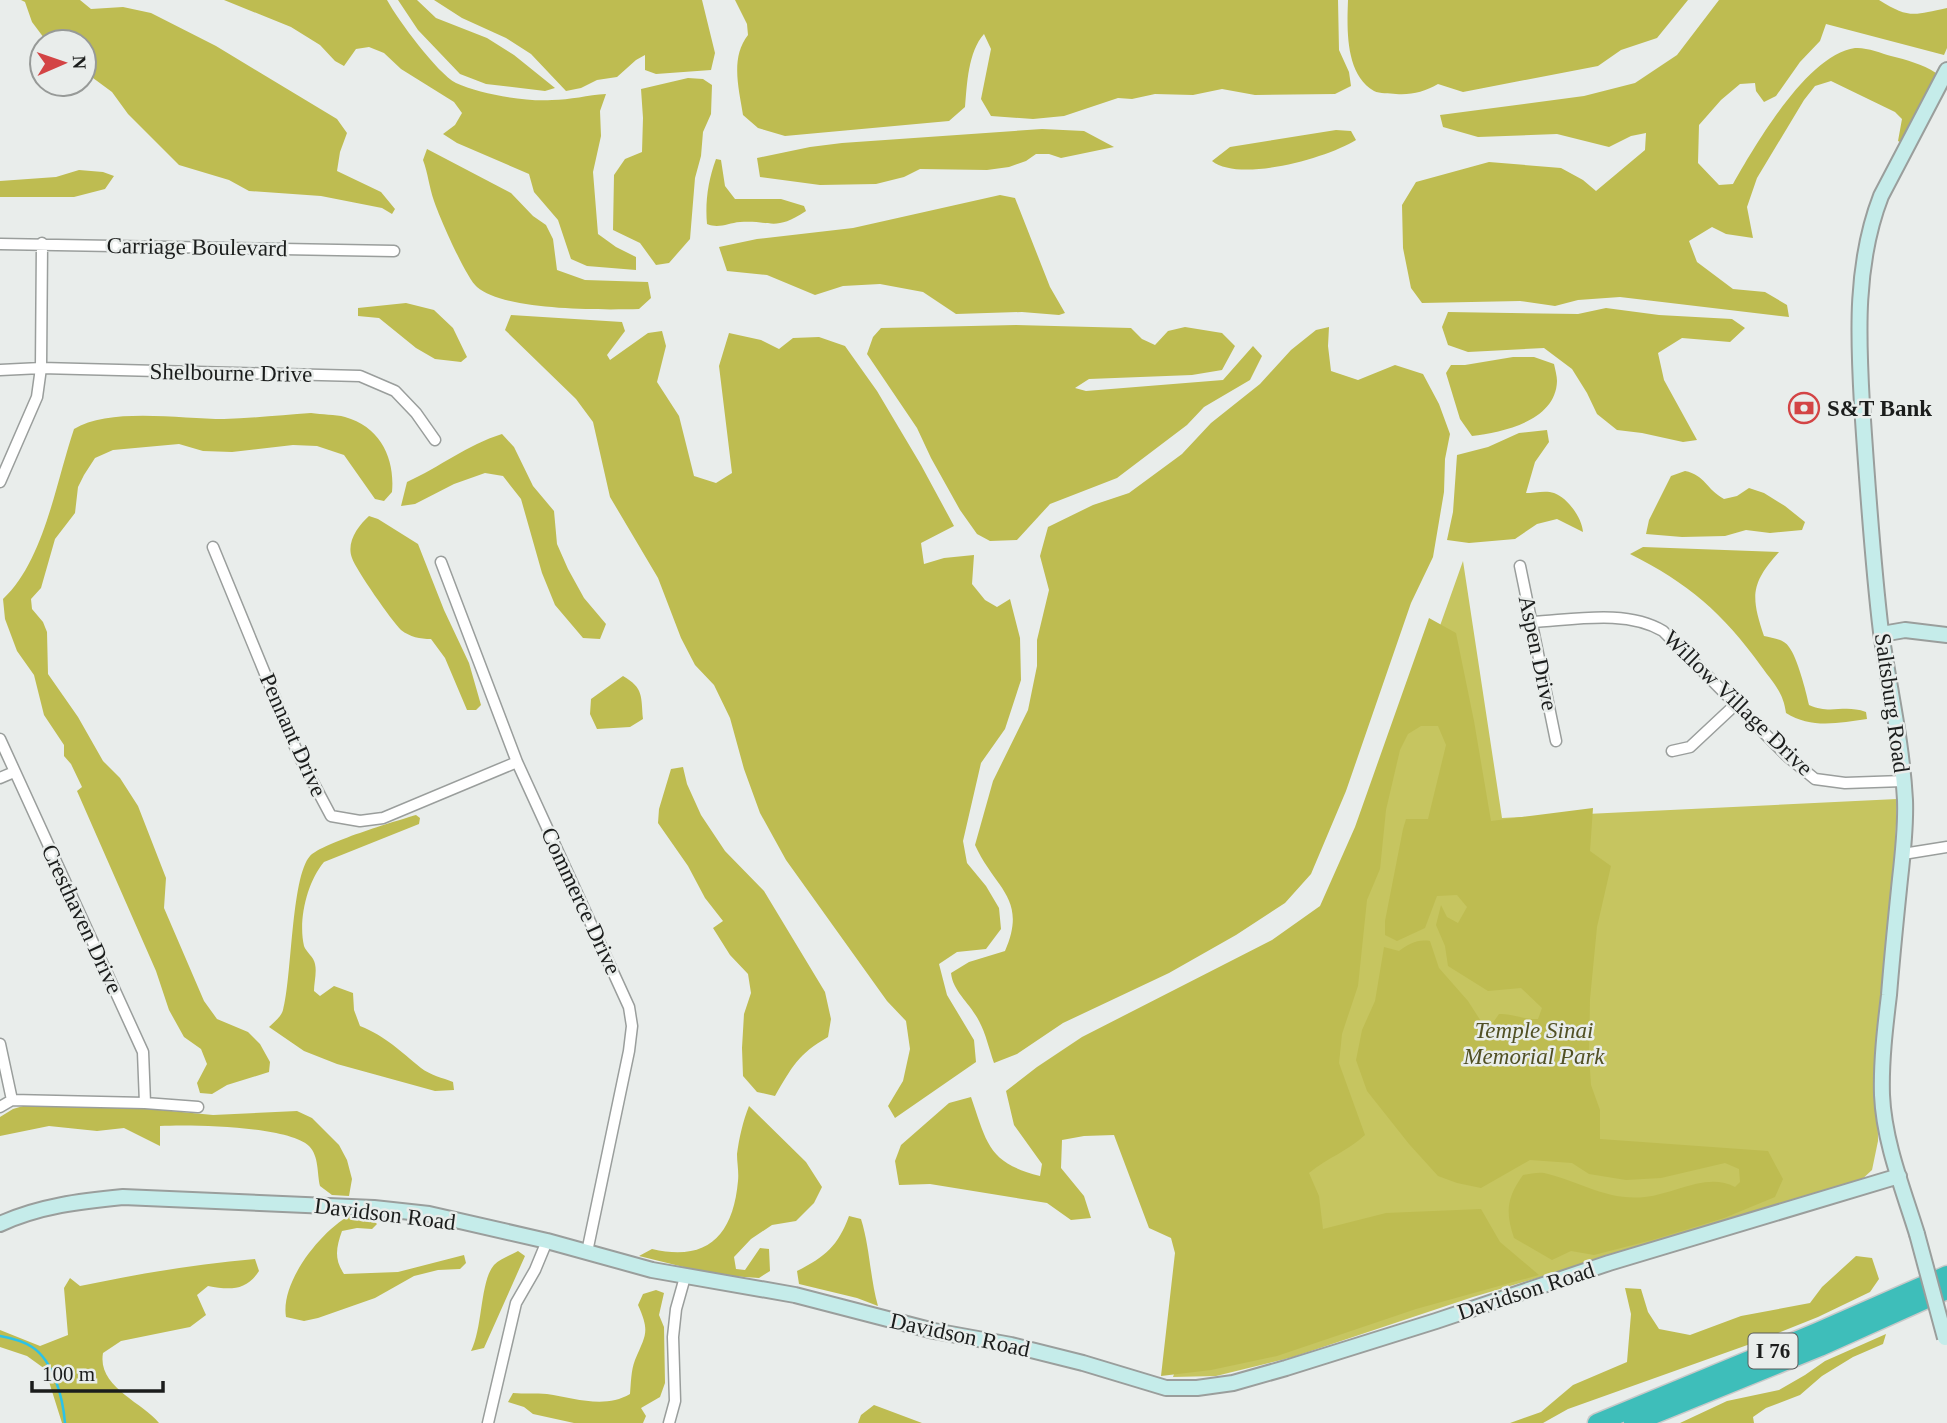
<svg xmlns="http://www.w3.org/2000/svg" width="1947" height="1423" font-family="Georgia,serif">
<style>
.green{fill:#c6c560}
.forest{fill:#bebc51}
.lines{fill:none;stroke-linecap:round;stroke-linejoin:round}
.stream{stroke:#2bc2e8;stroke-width:2.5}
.street-casing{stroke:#9a9e9c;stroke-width:13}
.secondary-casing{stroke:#9a9e9c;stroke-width:18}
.highway-casing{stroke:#c8c9c9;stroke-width:21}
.street{stroke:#fff;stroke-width:10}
.secondary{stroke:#c5ecea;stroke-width:14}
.highway{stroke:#3ebeba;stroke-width:18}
.secondary-bridge-casing{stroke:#9a9e9c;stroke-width:18;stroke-linecap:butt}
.secondary-bridge{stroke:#c5ecea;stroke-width:14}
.labels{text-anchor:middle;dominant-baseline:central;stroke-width:5;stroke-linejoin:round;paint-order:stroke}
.shield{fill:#e9edeb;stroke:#595b5a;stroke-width:2}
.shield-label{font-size:21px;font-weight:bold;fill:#1b1d1c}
.street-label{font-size:23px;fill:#1b1d1c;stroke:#e9edeb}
.poi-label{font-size:23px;font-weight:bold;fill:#1b1d1c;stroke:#e9edeb;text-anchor:start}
.park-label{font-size:23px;font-style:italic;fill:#515024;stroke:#e9edeb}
</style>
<rect width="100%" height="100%" fill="#e9edeb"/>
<!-- green -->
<path class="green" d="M1463,561L1502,818L1897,799L1895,848L1877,1053L1878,1141L1872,1170L1858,1183L1473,1297L1293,1357L1216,1376L1173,1377Z"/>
<!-- forest -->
<path class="forest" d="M21,0H80L91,9L123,7L151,13L216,46L337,119L347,133L340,152L337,171L381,192L395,209L392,214L382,208L321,196L249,191L229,180L179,165L128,114L112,92L93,78L84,75V42H47L32,22L25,2Z
M224,0H387C398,20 437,73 456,83C480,94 526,102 552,100C570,100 588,95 606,94L600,111L601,136L593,172L598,234L616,247L636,257V270L587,266L571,259L558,220L534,192L529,174L457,143L443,134L455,125L462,113L454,102L401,69L384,53L369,47L356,49L344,66L335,61L320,45L291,27Z
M398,0H417L436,18L487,38L514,55L555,88L545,91L486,84L460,74L418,30Z
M434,0H702L715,53L711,70L656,74L645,70V55L636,60L617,77L597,80L581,88L566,91L531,54L506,38L462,18Z
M735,0H1338L1339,50L1349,72L1351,86L1335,94L1255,95L1222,89L1193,95L1155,94L1132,99L1118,98L1064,116L1033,119L991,116L981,99L991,49L984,34C968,52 967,84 965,107L949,121L785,136L758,128L743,115C739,89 730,58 748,35L747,24Z
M1348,0H1688L1657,38L1621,50L1598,66L1463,92L1438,84C1424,92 1412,95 1396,94C1389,93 1380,94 1374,91C1345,74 1347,29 1348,0Z
M1719,0H1879C1909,19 1914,15 1947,8V48L1944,55L1826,24L1820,41L1800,62L1776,96L1764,102L1756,91L1755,83L1740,84L1721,100L1699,125L1698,163L1719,185L1733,184C1755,145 1808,54 1855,48C1866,47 1881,53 1891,56C1907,60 1922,64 1936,73L1902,143L1898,141L1902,119L1895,112L1831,81L1815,86L1804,100L1757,178L1747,207L1753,238L1726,234L1712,227L1689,241L1697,262L1733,289L1765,292L1787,305L1789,317L1620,297L1578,300L1555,306L1520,301L1422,303L1411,288L1403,248L1402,205L1416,182L1489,162L1561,168L1583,180L1596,191L1645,150L1646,133L1631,136L1609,147L1557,134L1478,137L1443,127L1440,115L1584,96L1635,83L1677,55Z
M688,78L703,79L712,85L711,114L703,132L701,156L695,178L690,239L669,263L656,265L640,243L613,230L614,175L625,159L642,152L643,118L641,89Z
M1042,129L1084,131L1114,147L1061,158L1049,154H1036L1026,161L1009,167L987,170L920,169L904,177L876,184L820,185L760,177L757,158L810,147L842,143Z
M1336,130L1351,131L1356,140C1327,158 1240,183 1212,161L1230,147Z
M427,149L511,193L533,216L546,225L553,239L557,270L585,280L648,282L651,298L639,309C602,310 504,311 477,287C466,278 439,216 434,201C429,187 428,173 423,160Z
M716,159L721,160L725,186L735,199H781L804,206L806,211C774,232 772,220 740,222C728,223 719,229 707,224C705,202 708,181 716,159Z
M79,170L103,172L114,176L105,189L74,197H0V181L56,177Z
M1000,195L1015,198L1050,287L1065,313L1059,315L1022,312L956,314L923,292L880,284L843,286L815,295L767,275L727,271L719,247L757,239L853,228Z
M406,303L434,310L453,328L467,357L461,362L435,359L416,348L379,318L358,316V308Z
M1606,308L1659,315L1732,319L1745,328L1730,342L1682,338L1658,353L1664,380L1697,440L1683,442L1642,433L1617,430L1597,414L1587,393L1572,369L1544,348L1468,352L1448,345L1442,327L1448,312L1578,314Z
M511,315L622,322L625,331L607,355L610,360L648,333L662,331L666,346L657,382L679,416L694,476L716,483L732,473L719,366L729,333L761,340L779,349L793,338L819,337L845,346L877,391L921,465L954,526L921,543L924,564L944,558L974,555L972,584L985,600L997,607L1010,599L1020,638L1021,680L1005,729L981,763L963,841L967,863L986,886L999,908L1001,929L986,949L957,952L939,964L947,995L974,1040L976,1062L895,1118L888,1106L903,1081L910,1049L906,1021L887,1001L786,860L760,813L744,769L730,718L714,685L695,665L681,638L658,578L610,497L593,422L576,399L505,330Z
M1016,325L1131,328L1142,339L1155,345L1168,331L1185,327L1222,333L1235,346L1222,370L1192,375L1089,379L1075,388L1086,391L1223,380L1253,346L1262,356L1250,380L1204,407L1187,425L1117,478L1050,504L1017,540L990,541L977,534L960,510L931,458L917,428L867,354L873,337L881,328Z
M1329,327L1328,346L1331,371L1358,380L1395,365L1423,374L1439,404L1450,434L1445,459L1444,492L1433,557L1411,603L1346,791L1311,874L1285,903L1236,935L1169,973L1063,1023L1017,1054L994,1063C989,1049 986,1034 979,1021C970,1003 953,992 951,973L969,962L1005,951C1028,898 995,889 975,845L993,781L1028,710L1037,666V640L1049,590L1040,556L1048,527L1093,505L1129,493L1182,454L1211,423L1260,384L1291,350L1316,330Z
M1513,357H1534L1554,364C1555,369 1557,376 1557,381C1556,421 1503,432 1472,436L1460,419L1446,373L1451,365H1465Z
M311,413C322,415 335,414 345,417C381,427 395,459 392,492L384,501L375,499L344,455L317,446L293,445L232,452L203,451L179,444L113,450L95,458L84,475L78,487L75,513L55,539L41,588L31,599L32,609L43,622L47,632L48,674L78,717L103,761L120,778L138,806L166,878L164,908L204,1001L217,1019L248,1032L260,1044L270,1062L269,1072L227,1085L212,1094L200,1093L197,1083L207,1064L201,1049L184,1037L169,1010L156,971L77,791L82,787L71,764L64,756V745L44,715L34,675L17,651L5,619L3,599C44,561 56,482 74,429C109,407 182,419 224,419C253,418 283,415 311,413Z
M1547,430L1549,442L1535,462L1526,493C1534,493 1546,490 1554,493C1568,498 1582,518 1583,532L1557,519L1537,524L1515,539L1469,543L1447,540L1453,512L1457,455L1488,447L1519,433Z
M502,434L514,447L533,486L554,511L557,544L568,569L584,598L606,624L600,639L583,638L555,605L542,573L521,499L503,476L485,473L454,484L415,504L401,506L407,482C440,467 467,445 502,434Z
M1685,471C1705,475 1706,489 1724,499L1737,496L1749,488L1764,493L1785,506L1805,522L1802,530L1770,533L1746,530L1725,536L1682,537L1646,534L1649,520L1671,476Z
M369,516L378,519L418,544L444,610L469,663L481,705L476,710H467L445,658L431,639C420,639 410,637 401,630C392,621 356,570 352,558C346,542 358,526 369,516Z
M1643,547L1779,552C1750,584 1751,597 1764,636C1772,638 1784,639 1789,647C1797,657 1806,691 1809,705C1831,715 1843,704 1866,712L1867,719C1839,723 1811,729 1786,713C1783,691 1773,683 1761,666C1723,613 1688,583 1630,554Z
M1429,618L1456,633L1474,721L1491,821L1593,808L1590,851L1611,866L1597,927L1590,999L1589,1055L1591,1085L1600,1110V1139L1768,1151L1783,1179L1775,1197L1724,1218L1652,1240L1594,1255L1571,1251L1552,1260L1514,1238C1505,1212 1507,1197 1523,1175C1529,1174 1538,1172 1544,1173C1580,1181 1606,1201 1645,1197C1675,1194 1707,1172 1735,1187L1740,1182L1739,1169L1725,1163L1661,1178L1626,1180L1589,1174L1572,1163L1530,1160L1481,1188L1457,1183L1438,1176L1409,1144L1367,1091L1356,1060L1362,1030L1375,1001L1384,947L1399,951C1409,944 1417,939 1430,941L1439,968L1468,1001L1484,1026L1492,1024L1499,1014C1512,1013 1524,1020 1538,1019L1542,1008L1521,988L1488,991L1448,966L1445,946L1436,925L1441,905L1447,917L1458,923L1467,907L1457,895L1437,896L1425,928L1397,941L1385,935V921L1403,829L1406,819H1428L1446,745L1438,726H1421L1408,734L1400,750L1386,810L1380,869L1367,900L1358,986L1342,1034L1339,1063L1365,1135C1348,1151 1327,1158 1309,1173L1319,1196L1323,1229L1386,1213L1481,1209L1500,1242L1539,1275L1416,1309L1277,1356L1211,1370L1161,1376L1175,1253L1171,1238L1149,1228L1114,1135L1084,1136L1062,1140L1061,1168L1084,1196L1091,1218L1071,1220L1047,1203L930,1184L899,1185L895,1161L901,1145L949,1103L971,1097C987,1143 988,1163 1040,1176L1042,1164L1014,1125L1006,1091L1037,1067L1082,1037L1272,940L1320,906L1355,827Z
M623,676C644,688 641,697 643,719L630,727L597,729L590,714L591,699Z
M683,767L687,784L701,815L725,851L764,891L825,992L831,1019L828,1037C798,1054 792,1067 775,1096L757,1092L743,1076L742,1048L744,1014L751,993L748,974L730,955L713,928L723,921L705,898L688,866L658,823L659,809L671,769Z
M416,815L420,818L419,824L324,862C307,882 298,920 304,946C306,952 314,957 315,964C317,972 314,983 314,991L320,996L334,986L353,993L354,1010L360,1026C387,1037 400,1051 421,1068C430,1075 443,1078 453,1082L454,1090L435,1091L337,1064L304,1051L269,1027C274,1022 281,1017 283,1010C292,979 291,877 310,856C322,843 396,821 416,815Z
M30,1104L109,1105L213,1115L297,1111L312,1118L339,1145L347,1160L352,1179L349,1196L332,1195L320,1186C317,1173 319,1156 309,1146C289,1126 189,1124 160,1126V1146L124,1128L97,1131L49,1126L0,1136V1117L13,1109Z
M749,1106L806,1162L822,1187L814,1203L796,1221L772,1225L751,1239L734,1257L736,1269L745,1270L760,1248L769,1249L770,1271L759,1278L716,1275L639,1256L652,1249C707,1262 733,1236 738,1181C739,1172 737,1163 737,1154C739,1138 743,1121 749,1106Z
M354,1213L370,1217L377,1224L372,1229L357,1228L342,1231C336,1248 334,1259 344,1274L398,1272L464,1255L466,1263L460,1269L438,1270L414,1276L375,1298L318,1318L304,1321L286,1317C280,1281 323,1228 354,1213Z
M849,1216L861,1219C870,1248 870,1278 878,1306L857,1298L799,1284L797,1271C825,1257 838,1246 849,1216Z
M518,1251L525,1256L484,1348L471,1351C483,1327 480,1281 494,1265C500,1259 511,1255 518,1251Z
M1856,1256L1872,1258L1879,1279L1870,1292L1818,1317L1753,1343L1568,1409L1543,1423H1510L1541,1412L1573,1385L1627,1362L1631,1314L1625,1288L1641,1289L1648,1312L1659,1329L1690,1335L1741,1316L1810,1303L1822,1287Z
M255,1259L259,1271C246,1291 230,1290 208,1286L197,1295L206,1315L190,1327L121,1341L103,1353C97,1387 142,1402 159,1423H62L45,1369L27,1356L0,1347V1330L40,1346L68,1335L64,1288L70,1278L80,1286C138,1274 196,1264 255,1259Z
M656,1290L664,1293L659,1315L664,1327L665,1383L660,1397L641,1408L646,1416L643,1423H574L533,1414L524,1407L508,1402L513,1393C524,1394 536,1393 547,1394C574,1398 605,1409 630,1394C631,1383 631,1370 635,1360C646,1334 650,1332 638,1305L643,1294Z
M1886,1334L1883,1344L1853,1357L1822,1376L1800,1395L1766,1408L1753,1417L1754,1423H1680L1727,1401L1779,1390L1805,1375L1825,1361Z
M874,1405L922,1423H858L861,1415Z"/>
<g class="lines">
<!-- stream -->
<path class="stream" d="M0,1336C11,1338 23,1341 32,1347C54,1361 63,1399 65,1423"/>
<!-- street casing -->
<g class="street-casing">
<path id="street" d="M0,244L394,251
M0,370L41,368L360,376L395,391L416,413L435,440
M0,482L37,397L41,368L42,243
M213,547L298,754L331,816L360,821L383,818L517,762
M441,562L517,762L629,1007L632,1026L629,1051L587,1252
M1520,566L1556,741
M1532,622C1573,620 1626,609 1663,631L1788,757L1815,779L1845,783L1903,781
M0,739L143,1052L145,1103
M1672,751L1690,747L1736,704
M0,778L14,772
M1903,854L1947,847
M0,1044L12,1100
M0,1107L12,1100L145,1103L198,1107
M488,1423L516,1303L535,1270L547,1241
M669,1423L675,1401L673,1337L676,1309L685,1277"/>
</g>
<!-- secondary casing -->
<g class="secondary-casing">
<path id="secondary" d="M1882,634L1905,630L1947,635
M0,1224C39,1206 81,1201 123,1197L374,1208L429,1214L547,1241L652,1270L795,1295L934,1331L1011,1345L1083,1363L1166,1388H1197L1233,1383L1286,1368L1436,1321L1609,1263L1899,1176
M1917,1234C1903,1189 1884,1142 1882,1095C1881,1062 1885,1028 1889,995C1892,956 1896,918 1900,879C1903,853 1906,826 1905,800C1902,743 1889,688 1881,632C1872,557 1867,481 1862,405C1858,335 1855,263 1881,196L1947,70"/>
</g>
<!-- highway casing -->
<g class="highway-casing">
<path id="highway" d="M1597,1423L1817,1332L1947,1275
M1633,1423L1820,1347L1947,1290"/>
</g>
<!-- street -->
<use href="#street" class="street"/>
<!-- secondary -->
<use href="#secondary" class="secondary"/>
<!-- highway -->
<use href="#highway" class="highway"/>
<!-- secondary-bridge casing -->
<g class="secondary-bridge-casing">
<path id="secondary-bridge" d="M1917,1234L1945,1338"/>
</g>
<!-- secondary-bridge -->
<use href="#secondary-bridge" class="secondary-bridge"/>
</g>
<!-- icons -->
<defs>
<g id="bank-ring" transform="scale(1.575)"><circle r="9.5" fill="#e9edeb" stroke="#d34445" stroke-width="1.5"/><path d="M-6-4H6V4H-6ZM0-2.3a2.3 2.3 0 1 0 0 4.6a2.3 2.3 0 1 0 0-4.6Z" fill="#d34445"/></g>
</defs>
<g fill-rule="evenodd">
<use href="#bank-ring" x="1804" y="408"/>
</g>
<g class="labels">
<!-- shield labels -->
<rect class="shield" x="1748.5" y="1333.5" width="49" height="35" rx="5"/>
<g class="shield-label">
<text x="1773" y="1351">I 76</text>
</g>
<!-- street labels -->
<g class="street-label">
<text transform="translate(197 247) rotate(1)">Carriage Boulevard</text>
<text transform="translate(231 373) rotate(1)">Shelbourne Drive</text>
<text transform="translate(1538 653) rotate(78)">Aspen Drive</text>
<text transform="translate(1738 703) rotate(44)">Willow Village Drive</text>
<text transform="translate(1892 703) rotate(82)">Saltsburg Road</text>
<text transform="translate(293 735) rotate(66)">Pennant Drive</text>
<text transform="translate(581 901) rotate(65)">Commerce Drive</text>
<text transform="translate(82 919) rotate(65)">Cresthaven Drive</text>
<text transform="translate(385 1214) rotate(7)">Davidson Road</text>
<text transform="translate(1526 1291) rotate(-18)">Davidson Road</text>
<text transform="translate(960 1335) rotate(12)">Davidson Road</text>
</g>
<!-- poi labels -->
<g class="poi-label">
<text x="1827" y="408">S&amp;T Bank</text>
</g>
<!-- park labels -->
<g class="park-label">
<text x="1534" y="1030">Temple Sinai<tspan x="1534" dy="26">Memorial Park</tspan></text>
</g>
</g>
<!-- north arrow -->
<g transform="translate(63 63) rotate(88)"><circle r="33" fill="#e9edeb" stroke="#979a98" stroke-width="2"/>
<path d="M0-5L12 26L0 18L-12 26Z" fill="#d34445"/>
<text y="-10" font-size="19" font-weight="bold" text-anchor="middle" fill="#1b1d1c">N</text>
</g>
<!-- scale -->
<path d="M32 1381v10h131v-10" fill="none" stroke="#1b1d1c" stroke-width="3.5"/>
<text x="42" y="1381" font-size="21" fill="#1b1d1c" stroke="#e9edeb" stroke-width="5" paint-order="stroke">100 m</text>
</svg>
